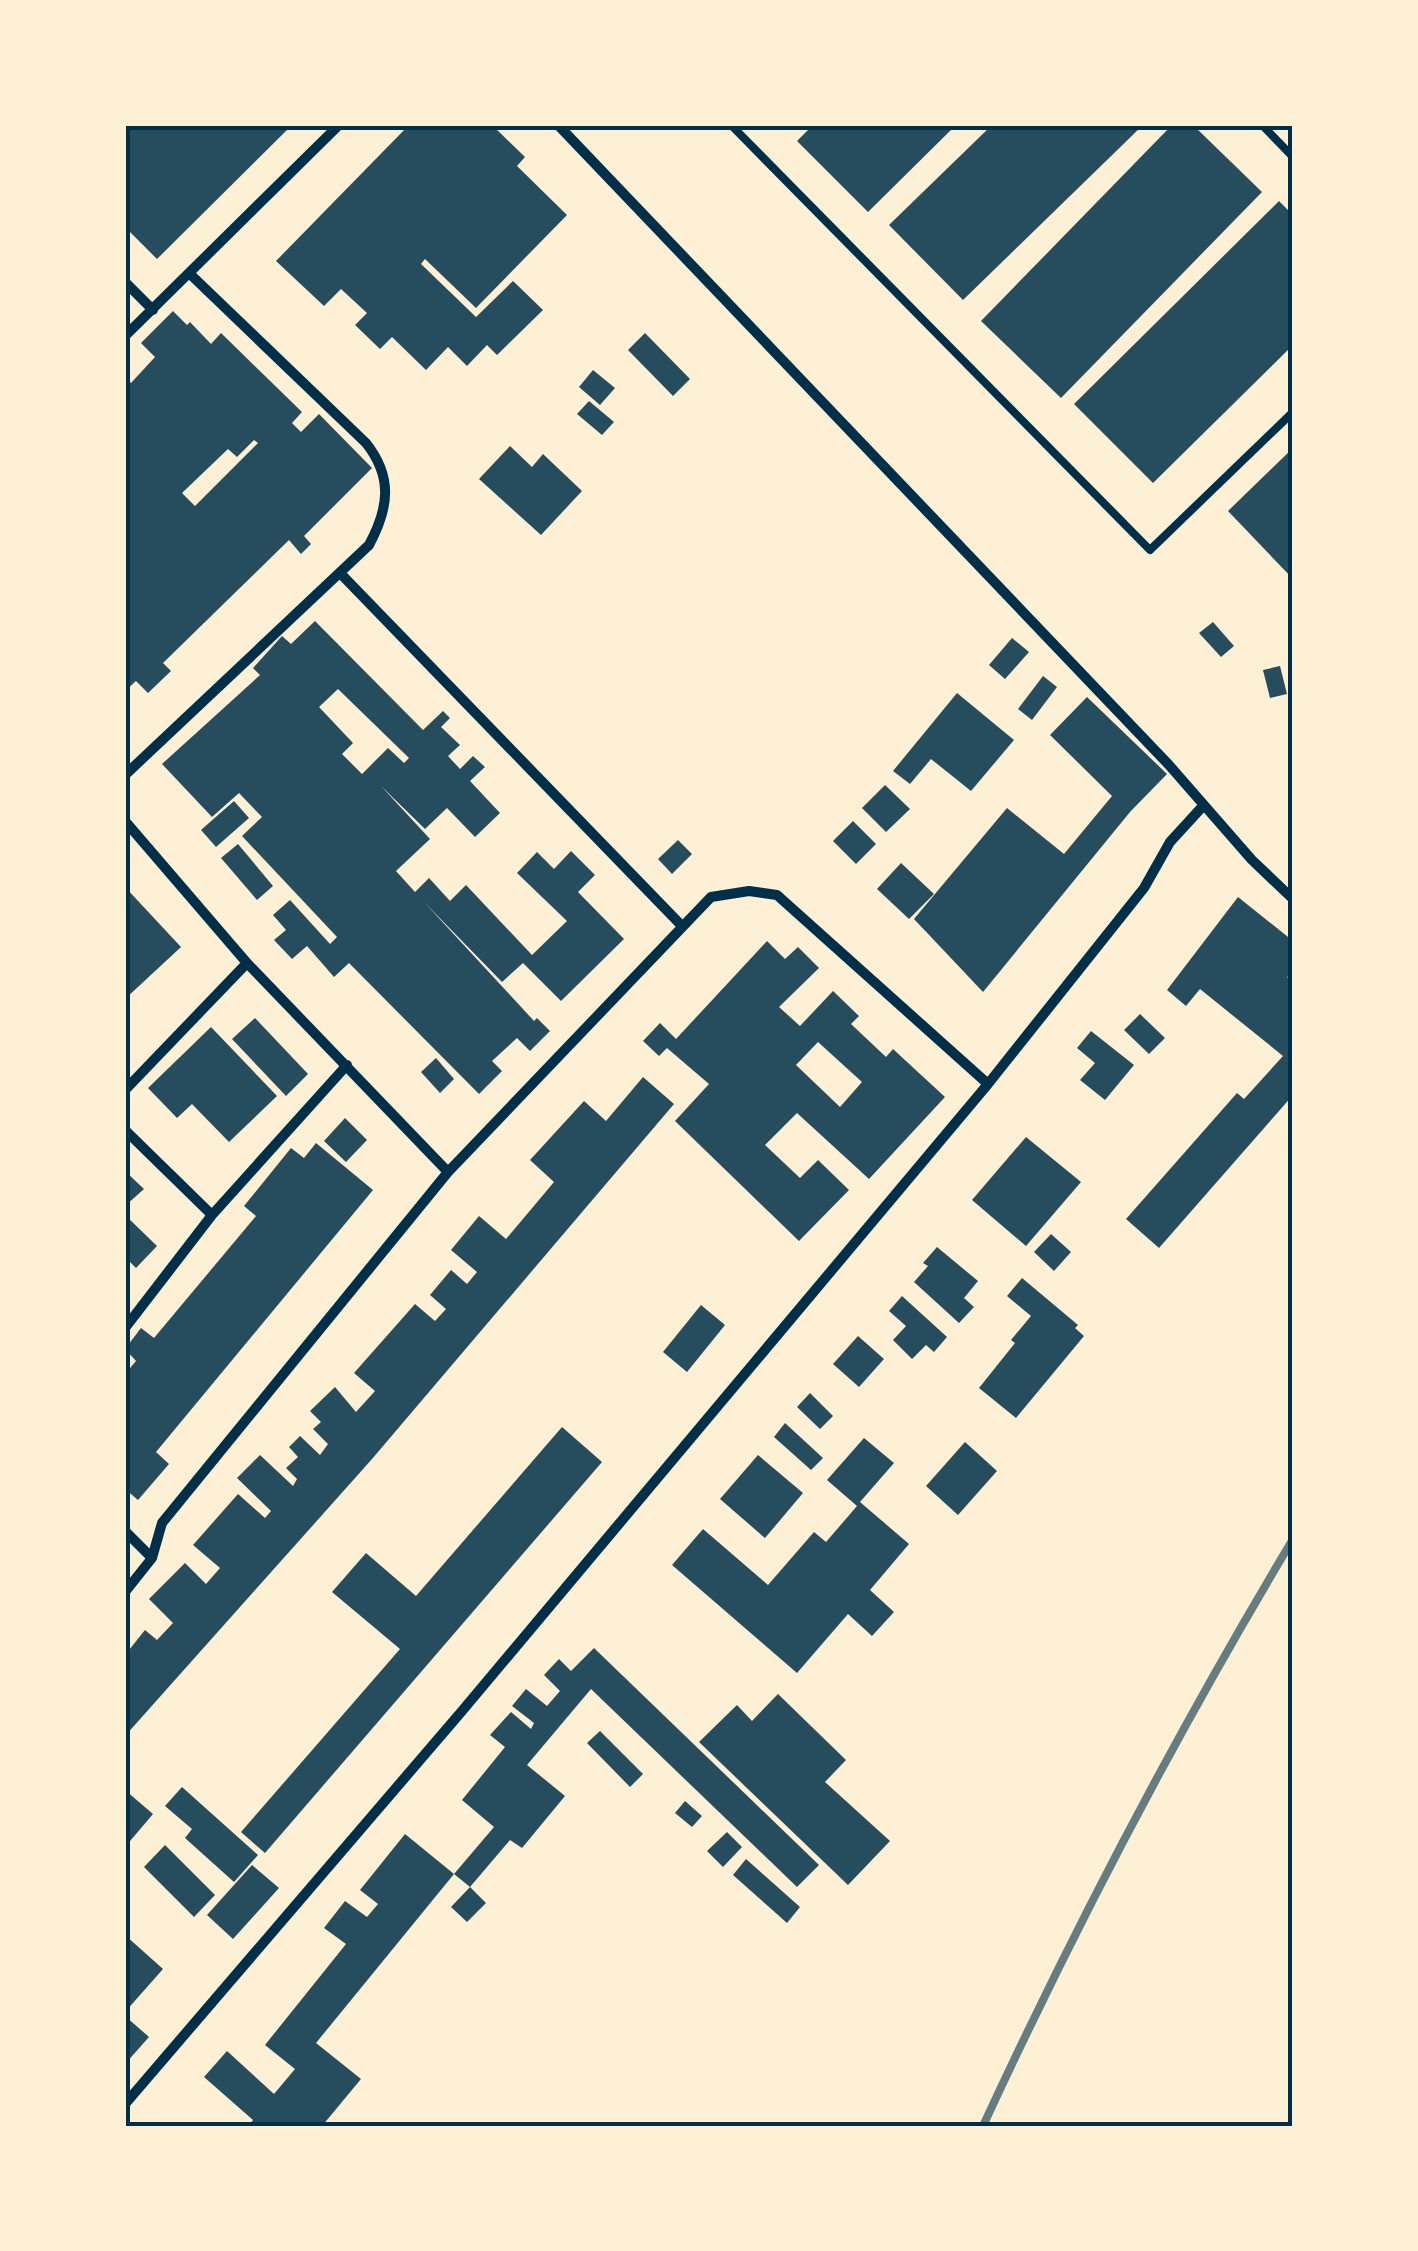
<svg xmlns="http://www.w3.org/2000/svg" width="1418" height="2251" font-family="'Fira Sans',sans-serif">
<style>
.building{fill:#264d5e;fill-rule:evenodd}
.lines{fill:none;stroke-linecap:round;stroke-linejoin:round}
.service{stroke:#003049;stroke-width:8}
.minor{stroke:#003049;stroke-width:10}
.rail{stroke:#657d81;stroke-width:8}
.neatline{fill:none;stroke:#003049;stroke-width:4}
</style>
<rect width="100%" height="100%" fill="#fdf0d5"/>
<!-- building -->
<path class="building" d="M125,125H292L157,259L125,227Z
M409,125H492L525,157L517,166L567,215L476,308L425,259L421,264L476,317L513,281L543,310L497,355L487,345L467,366L448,347L426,370L392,337L380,349L355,325L367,313L341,289L324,306L276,261Z
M813,125H956L868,212L797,141Z
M992,125H1143L963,300L889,225Z
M1172,125H1193L1262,192L1061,398L981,321Z
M1279,201L1293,215V345L1153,483L1074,404Z
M173,311L187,325L190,322L211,344L221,333L302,412L292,423L301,432L319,414L372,468L304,536L311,544L301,554L289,540L163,663L171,671L148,693L136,681L125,691V377L131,383L155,357L141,343ZM254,440L258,443L195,506L182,493L228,449L237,457Z
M645,333L690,379L673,396L628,350Z
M593,370L615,388L600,405L579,387Z
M589,401L614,422L602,435L577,414Z
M510,446L532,467L543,454L582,491L541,535L479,479Z
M1293,448V579L1228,511Z
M315,621L423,730L443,711L450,718L441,727L460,745L448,756L460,769L473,756L485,767L470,781L500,813L475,837L447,808L425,829L381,786L430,839L396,871L415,892L429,878L450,901L466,885L532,955L567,921L517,873L537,852L554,869L571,851L595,875L578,892L624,939L561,1001L523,963L502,982L424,902L534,1021L537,1018L550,1031L530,1051L517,1038L492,1061L502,1071L479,1094L349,963L334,977L307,946L292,959L274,940L286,930L273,915L290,900L330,944L337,937L242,836L262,817L239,793L212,817L162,764L260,675L253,668L282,636L291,644ZM338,689L409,758L404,763L388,748L362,774L342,754L353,743L319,707Z
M1213,622L1234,646L1221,657L1199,633Z
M1012,638L1029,652L1005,679L989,665Z
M1280,666L1287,694L1270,698L1263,670Z
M1043,676L1057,687L1032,720L1018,709Z
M957,693L1014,740L971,791L931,759L910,784L893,771Z
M1087,697L1167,774L1130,812L983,992L914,919L1007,808L1064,854L1112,796L1050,735Z
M885,785L910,809L886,832L862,808Z
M234,801L249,818L216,847L201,830Z
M853,821L876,844L856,864L833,841Z
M678,840L692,854L672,874L658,859Z
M238,844L273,886L257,900L221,858Z
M901,863L934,894L909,919L877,889Z
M125,887L181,947L125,999Z
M1238,897L1293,941V975L1287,977L1293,983V1095L1159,1248L1126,1219L1237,1093L1244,1099L1283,1056L1200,989L1186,1006L1167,990Z
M767,941L785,959L798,947L819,968L779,1007L800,1026L833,991L859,1016L851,1024L886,1057L893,1049L945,1097L869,1179L797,1113L765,1145L800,1178L818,1160L849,1190L799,1241L675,1121L709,1084L667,1048L659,1056L643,1041L660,1023L676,1039ZM818,1042L862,1082L840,1107L796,1065Z
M1140,1014L1165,1038L1149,1054L1124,1030Z
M255,1018L308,1074L286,1096L232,1039Z
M211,1027L277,1096L229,1142L192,1104L177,1118L148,1088Z
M1091,1031L1134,1065L1105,1100L1080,1080L1095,1063L1077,1048Z
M436,1058L454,1079L440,1093L421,1072Z
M643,1077L674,1104L372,1459L125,1736V1655L145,1630L157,1640L173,1623L149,1599L185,1563L206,1584L220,1568L193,1545L238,1494L265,1518L271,1511L237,1478L260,1455L293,1486L297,1479L286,1468L298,1457L289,1447L300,1436L320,1455L328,1444L313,1429L321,1422L310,1411L335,1387L356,1412L375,1391L354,1373L415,1304L435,1321L446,1309L430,1295L451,1270L467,1284L477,1272L451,1250L479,1216L506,1239L554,1182L530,1160L584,1101L606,1121Z
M345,1118L367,1140L346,1162L324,1141Z
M1026,1137L1081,1182L1026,1246L972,1200Z
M316,1143L373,1190L156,1452L169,1464L138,1500L125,1489V1374L136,1361L125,1349L141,1328L154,1338L256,1216L244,1206L291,1148L304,1158Z
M125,1171L144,1189L125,1206Z
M125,1215L157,1246L136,1268L125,1257Z
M1051,1234L1071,1252L1054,1271L1034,1252Z
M937,1247L978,1281L964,1298L974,1307L959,1323L914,1282L928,1266L923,1263Z
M1022,1278L1078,1325L1075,1328L1084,1336L1016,1418L979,1388L1015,1343L1011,1340L1031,1316L1007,1296Z
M902,1296L947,1337L934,1352L926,1345L912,1359L893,1340L906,1326L889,1311Z
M701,1305L725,1325L687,1372L663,1352Z
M858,1336L884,1359L859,1387L833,1364Z
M810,1393L833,1416L820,1429L797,1407Z
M785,1423L823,1458L811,1470L774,1437Z
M562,1427L602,1462L265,1853L241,1832L400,1649L332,1592L366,1553L416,1596Z
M864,1438L894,1463L860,1502L909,1544L870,1590L894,1612L872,1636L848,1614L797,1673L672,1565L703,1529L768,1585L814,1532L826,1542L857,1506L827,1480Z
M965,1442L997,1471L958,1515L926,1486Z
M758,1455L803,1493L765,1538L720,1499Z
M594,1648L819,1865L797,1887L591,1689L527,1765L565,1796L522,1848L510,1840L470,1887L486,1903L467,1922L451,1907L470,1887L454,1874L494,1827L462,1800L505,1747L490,1735L511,1712L531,1729L534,1723L512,1706L526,1689L547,1706L560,1691L544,1675L559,1659L571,1671Z
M778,1694L846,1760L825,1782L890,1841L848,1885L699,1742L737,1705L752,1721Z
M600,1731L643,1774L630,1787L587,1743Z
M182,1787L258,1855L234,1882L185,1838L192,1829L165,1806Z
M125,1790L153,1814L125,1847Z
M685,1801L702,1816L692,1827L675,1813Z
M727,1832L742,1847L723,1867L707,1851Z
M405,1834L454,1874L316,2043L361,2079L322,2126H248L253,2120L204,2077L227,2051L274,2094L295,2069L265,2045L346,1944L324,1928L345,1901L367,1917L378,1904L360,1890Z
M165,1845L215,1895L194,1917L144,1867Z
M746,1859L800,1907L787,1923L733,1875Z
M252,1865L279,1888L233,1939L207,1915Z
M125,1935L163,1969L125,2012Z
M125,2016L149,2037L125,2064Z"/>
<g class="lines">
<!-- service -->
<path class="service" d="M731,125L1150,550L1293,412
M1262,125L1293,157"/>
<!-- minor -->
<path class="minor" d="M558,125L1169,765L1252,860L1293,899
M125,282L153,310
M125,336L339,125
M340,573L681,925
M125,775L369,545C389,508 393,477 366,443L190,274
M125,821L247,963L448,1172
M125,1090L247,963
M125,1130L212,1215
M125,1328L212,1215L347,1065
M125,1531L152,1558
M125,1592L152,1558L162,1523L448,1172L711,897L749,891L777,895L988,1084
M125,2104L462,1711L988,1084L1144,888L1170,842L1203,806"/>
<!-- rail -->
<path class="rail" d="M983,2126C1076,1925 1179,1729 1293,1539"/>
</g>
<!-- border -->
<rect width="1418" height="2251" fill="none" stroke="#fdf0d5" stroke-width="255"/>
<rect x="128" y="128" width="1162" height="1996" class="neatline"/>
</svg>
